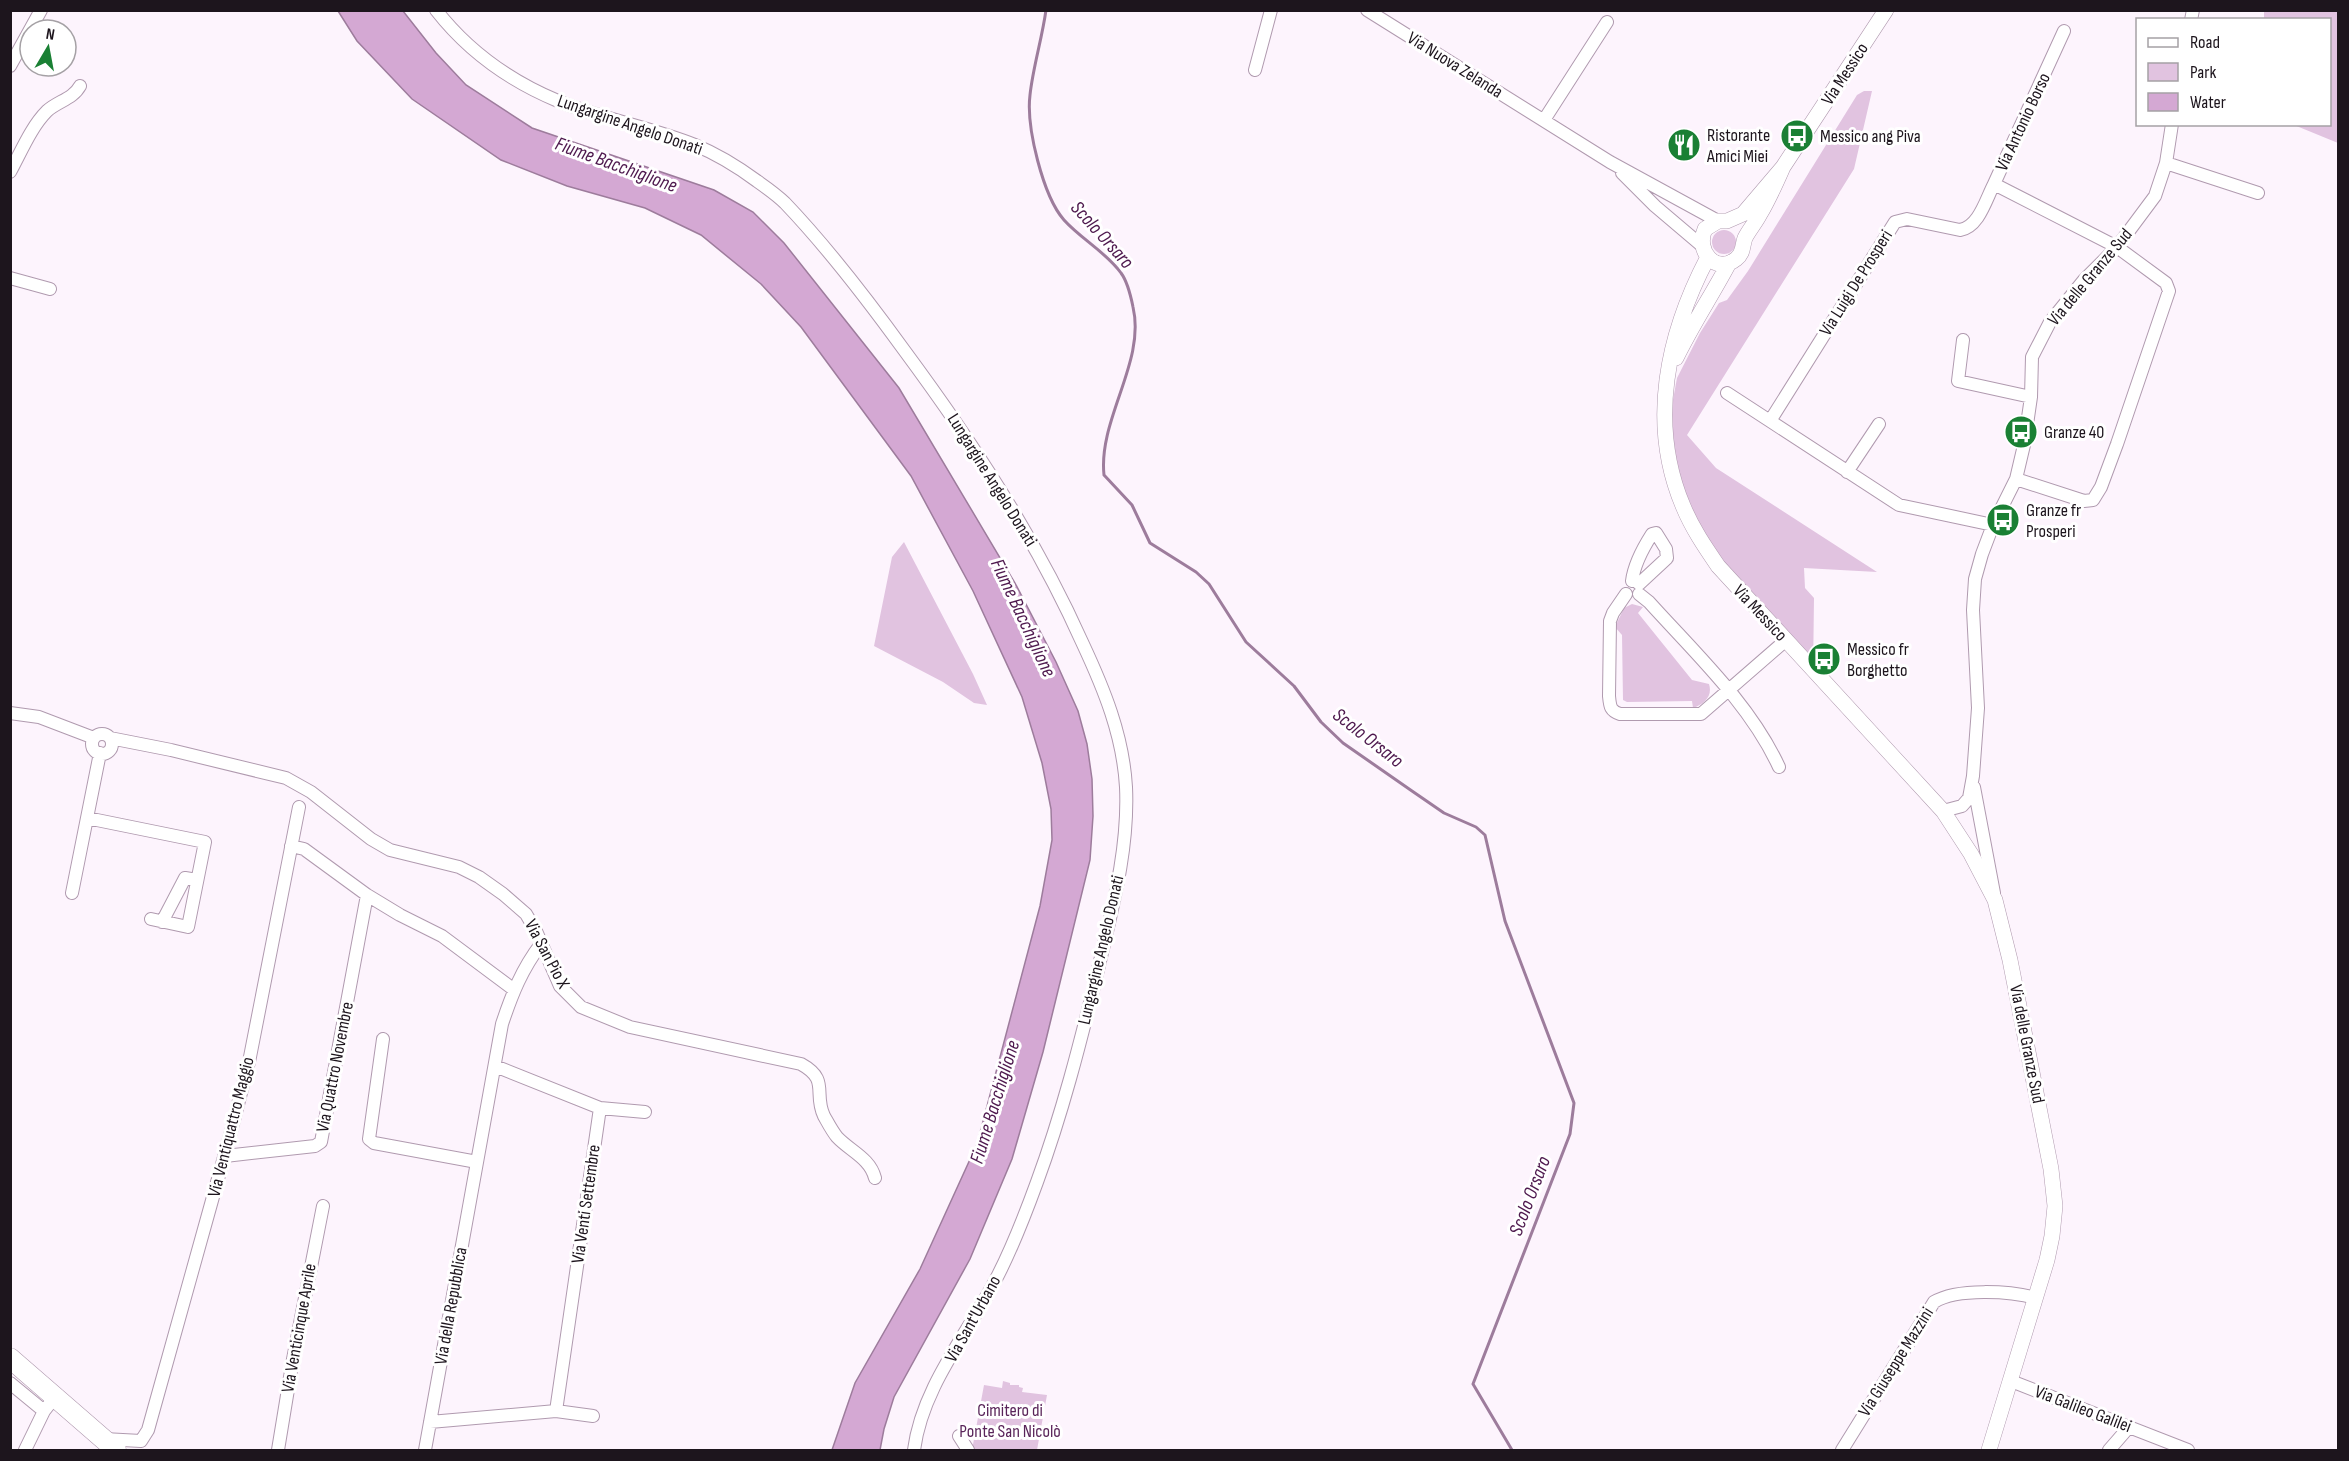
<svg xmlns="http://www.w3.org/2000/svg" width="2349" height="1461" font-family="'Sofia Sans Condensed',sans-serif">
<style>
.green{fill:#e1c3e0}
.water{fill:#d4a8d3;stroke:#9d7c9c;stroke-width:1.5}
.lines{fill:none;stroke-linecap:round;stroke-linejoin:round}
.stream{stroke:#9d7c9c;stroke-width:3}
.minor-casing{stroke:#b09aaf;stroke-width:14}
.tertiary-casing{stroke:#b09aaf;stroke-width:16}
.primary-casing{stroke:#b09aaf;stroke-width:21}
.minor{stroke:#fff;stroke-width:12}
.tertiary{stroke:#fff;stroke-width:15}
.primary{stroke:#fff;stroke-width:20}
.labels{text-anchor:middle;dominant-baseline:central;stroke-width:6;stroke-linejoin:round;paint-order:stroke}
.street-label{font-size:18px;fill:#1d151d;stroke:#fff}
.poi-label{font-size:18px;fill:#1d151d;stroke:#fff;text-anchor:start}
.park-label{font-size:18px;fill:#592459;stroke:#fff}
.water-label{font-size:20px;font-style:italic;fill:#4e194e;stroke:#fff}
</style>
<rect width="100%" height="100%" fill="#fdf4fd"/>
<!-- green -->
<path class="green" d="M2264,11H2338V143L2294,125L2330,124V20L2264,19Z
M1864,91H1872L1854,169L1687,435L1716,468L1877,572L1804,568L1805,588L1814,598L1813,675L1716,568L1665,443L1677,378L1700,333L1719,303L1727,300L1748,271L1857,95Z
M1712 242a12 12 0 1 1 24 0a12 12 0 1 1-24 0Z
M904,542L973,674L987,705L974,703L943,682L874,646L892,557Z
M1632,604L1643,607L1638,613L1692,680L1709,684C1713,696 1704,704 1693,708L1692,701L1627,702L1623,700L1622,635L1615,627L1624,608Z
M1003,1381L1010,1383V1385H1019V1387L1023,1388L1022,1392L1047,1395L1037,1450H972L984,1385L1002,1388Z"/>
<!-- water -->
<path class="water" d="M338,11H403L436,53L466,85L532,128L714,190L753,212L784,243L899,388L1015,583L1056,662L1078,711L1087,744L1092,779L1093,816L1090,860L1043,1052L1012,1159L970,1259L894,1397L884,1429L880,1450H832L855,1383L920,1269L977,1144L1040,906L1052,840L1051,809L1042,763L1022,697L973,591L911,476L801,327L761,284L701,235L645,208L567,186L501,160L412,99L357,41Z"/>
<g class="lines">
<!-- stream -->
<path class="stream" d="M1046,10C1042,39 1033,67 1030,95C1026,127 1043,196 1064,220C1081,239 1106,252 1121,273C1127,281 1131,297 1133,307C1146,362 1098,419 1104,475L1132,505L1150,543L1196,572L1209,584L1246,642L1294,686L1321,722L1343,743L1412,791L1444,813L1476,827L1485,835L1505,921L1574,1103L1570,1134L1473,1384L1512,1450"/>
<!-- minor casing -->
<g class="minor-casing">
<path id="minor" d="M436,10C468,51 510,81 558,101C602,119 650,127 695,145C717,154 738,167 757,181C767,188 777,195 785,203C829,249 867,299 904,350C972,442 1035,537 1082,642C1104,689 1123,735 1126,787C1129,851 1111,913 1097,974C1080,1044 1062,1114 1037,1182C1025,1215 1012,1249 995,1281C966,1336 922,1388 914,1450
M1367,10L1610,162L1718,221
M2191,20L2193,10
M10,66L41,10
M1255,70L1271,10
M1544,120L1607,22
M2166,163L2258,193
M10,172C21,152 31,127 47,111C58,101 73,99 80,86
M1622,173L1655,206L1701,245
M10,278L50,289
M1963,340L1958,381L2031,397
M1727,393L1770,421
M1847,472L1879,424
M2016,479L2084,501L2093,500L2101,487L2117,444L2169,291L2166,283L2117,247L1994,184L2064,31
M1993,525L1899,505L1770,421L1895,222L1907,219L1960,230C1979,227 1986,199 1994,184
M1632,581C1634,565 1643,548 1652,534L1656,533L1666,549L1667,558L1639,584
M1626,594L1613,613L1610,621L1609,696C1610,706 1610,711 1620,714H1701L1785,641
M1639,594L1649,602C1695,653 1750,704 1779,767
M10,713L39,717L94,738
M92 744a10 10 0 1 1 20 0a10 10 0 1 1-20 0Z
M110,738L171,750L286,778L311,792L371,839L390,850L459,867L479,877L503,894L526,914L536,931L560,986L581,1007L630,1027L801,1064C830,1080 813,1093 824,1116C828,1123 832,1131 837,1137C850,1151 870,1158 875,1178
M1974,787L1994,893
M1943,811L1962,806L1969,798L1973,776L1978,708L1973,610L1975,579L1982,554L1993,525L2016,479L2024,445L2031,397L2032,357L2050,322L2084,280L2117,247L2155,196L2166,163L2172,124
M87,818L205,842L188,927L151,919
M291,846L304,849L367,895L400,915L442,936L513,989
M72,893L100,753
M162,922L185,878L197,880
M383,1039L369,1139L374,1143L477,1162
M495,1066L600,1108L645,1112
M225,1156L315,1146L321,1142L367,895
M2011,1381L2188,1450
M10,1383L44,1411
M556,1411L593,1416
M430,1422L556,1411L600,1108
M959,1436L968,1450
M104,1439L141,1441
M141,1441L148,1430L228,1143L249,1062L299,807
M25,1450L44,1411L55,1397
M278,1450L293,1359L323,1206
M425,1450L502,1024C512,994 522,969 541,944
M1842,1450L1934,1302C1957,1288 2010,1291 2036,1298
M2109,1450L2129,1427"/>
</g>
<!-- tertiary casing -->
<g class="tertiary-casing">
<path id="tertiary" d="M1783,167C1776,183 1769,199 1760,214C1756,222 1749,230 1745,238C1742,246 1744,253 1736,259C1716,275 1695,251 1705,229L1718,221H1727L1743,214L1783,167L1886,10
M1708,257C1667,335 1648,423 1683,506C1692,528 1705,547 1718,566L1943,811L1971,854L1995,900L2010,960L2051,1169L2055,1206L2052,1236L2047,1260L1989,1450
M1676,358C1692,325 1712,295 1729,263"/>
</g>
<!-- primary casing -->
<g class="primary-casing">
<path id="primary" d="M10,1358L116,1450"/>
</g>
<!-- minor -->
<use href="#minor" class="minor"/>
<!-- tertiary -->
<use href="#tertiary" class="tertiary"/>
<!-- primary -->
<use href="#primary" class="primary"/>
</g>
<!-- icons -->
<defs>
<g id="bus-disc" transform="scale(1.725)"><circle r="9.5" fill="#1a8034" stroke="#fff"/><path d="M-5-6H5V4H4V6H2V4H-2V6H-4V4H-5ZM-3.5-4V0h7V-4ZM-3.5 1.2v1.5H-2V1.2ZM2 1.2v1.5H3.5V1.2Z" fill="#fff"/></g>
<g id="restaurant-disc" transform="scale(1.725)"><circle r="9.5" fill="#1a8034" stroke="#fff"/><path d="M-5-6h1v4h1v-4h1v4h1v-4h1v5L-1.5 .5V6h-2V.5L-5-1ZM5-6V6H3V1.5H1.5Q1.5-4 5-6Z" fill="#fff"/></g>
</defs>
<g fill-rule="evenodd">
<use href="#bus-disc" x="1797" y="136"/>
<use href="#restaurant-disc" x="1684" y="145"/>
<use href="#bus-disc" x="2021" y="432"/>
<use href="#bus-disc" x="2003" y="520"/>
<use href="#bus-disc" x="1824" y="659"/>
</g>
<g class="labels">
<!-- street labels -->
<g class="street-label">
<text transform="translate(1455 65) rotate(32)">Via Nuova Zelanda</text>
<text transform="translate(1845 74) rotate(-57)">Via Messico</text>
<text transform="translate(2023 122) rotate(-65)">Via Antonio Borso</text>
<text transform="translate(630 125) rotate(19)">Lungargine Angelo Donati</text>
<text transform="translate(2090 277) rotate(-50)">Via delle Granze Sud</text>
<text transform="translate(1856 283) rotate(-58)">Via Luigi De Prosperi</text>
<text transform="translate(992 480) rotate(58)">Lungargine Angelo Donati</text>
<text transform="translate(1760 613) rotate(47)">Via Messico</text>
<text transform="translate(1101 950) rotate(-77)">Lungargine Angelo Donati</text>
<text transform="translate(547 954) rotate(62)">Via San Pio X</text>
<text transform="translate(2027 1044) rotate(79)">Via delle Granze Sud</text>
<text transform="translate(335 1067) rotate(-79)">Via Quattro Novembre</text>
<text transform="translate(231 1127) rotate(-76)">Via Ventiquattro Maggio</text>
<text transform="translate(586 1204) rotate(-82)">Via Venti Settembre</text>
<text transform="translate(451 1306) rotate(-80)">Via della Repubblica</text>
<text transform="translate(973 1319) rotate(-61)">Via Sant'Urbano</text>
<text transform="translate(299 1328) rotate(-80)">Via Venticinque Aprile</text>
<text transform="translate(1896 1362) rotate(-58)">Via Giuseppe Mazzini</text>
<text transform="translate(2083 1409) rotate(21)">Via Galileo Galilei</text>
</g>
<!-- poi labels -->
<g class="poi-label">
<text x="1707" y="135">Ristorante<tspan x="1707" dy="21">Amici Miei</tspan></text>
<text x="1820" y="136">Messico ang Piva</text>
<text x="2044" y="432">Granze 40</text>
<text x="2026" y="510">Granze fr<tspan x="2026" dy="21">Prosperi</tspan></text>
<text x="1847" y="649">Messico fr<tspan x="1847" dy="21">Borghetto</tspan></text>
</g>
<!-- park labels -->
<g class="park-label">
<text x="1010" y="1410">Cimitero di<tspan x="1010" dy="21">Ponte San Nicolò</tspan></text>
</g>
<!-- water labels -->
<g class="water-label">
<text transform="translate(616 165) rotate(20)">Fiume Bacchiglione</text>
<text transform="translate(1102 235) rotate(48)">Scolo Orsaro</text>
<text transform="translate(1023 618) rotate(65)">Fiume Bacchiglione</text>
<text transform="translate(1368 738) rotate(38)">Scolo Orsaro</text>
<text transform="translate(995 1102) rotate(-73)">Fiume Bacchiglione</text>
<text transform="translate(1530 1196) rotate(-69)">Scolo Orsaro</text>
</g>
</g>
<!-- border -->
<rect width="2349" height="1461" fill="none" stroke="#1d151d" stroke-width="24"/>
<!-- legend -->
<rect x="2136" y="18" width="195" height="108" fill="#ffffff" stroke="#a5a1a5" stroke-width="1.5"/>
<rect x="2148" y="38" width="30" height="9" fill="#ffffff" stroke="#a5a1a5" stroke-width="1.5"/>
<text x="2190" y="48" font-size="18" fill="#1d151d">Road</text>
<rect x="2148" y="63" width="30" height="18" fill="#e1c3e0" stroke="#a5a1a5" stroke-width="1.5"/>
<text x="2190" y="78" font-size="18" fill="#1d151d">Park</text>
<rect x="2148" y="93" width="30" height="18" fill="#d4a8d3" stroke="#a5a1a5" stroke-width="1.5"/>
<text x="2190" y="108" font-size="18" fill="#1d151d">Water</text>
<!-- north arrow -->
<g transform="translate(48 48) rotate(10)"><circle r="28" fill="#ffffff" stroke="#a5a1a5" stroke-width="1.5"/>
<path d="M0-4.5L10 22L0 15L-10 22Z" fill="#1a8034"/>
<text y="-9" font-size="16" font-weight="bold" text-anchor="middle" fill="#1d151d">N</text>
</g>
</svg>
